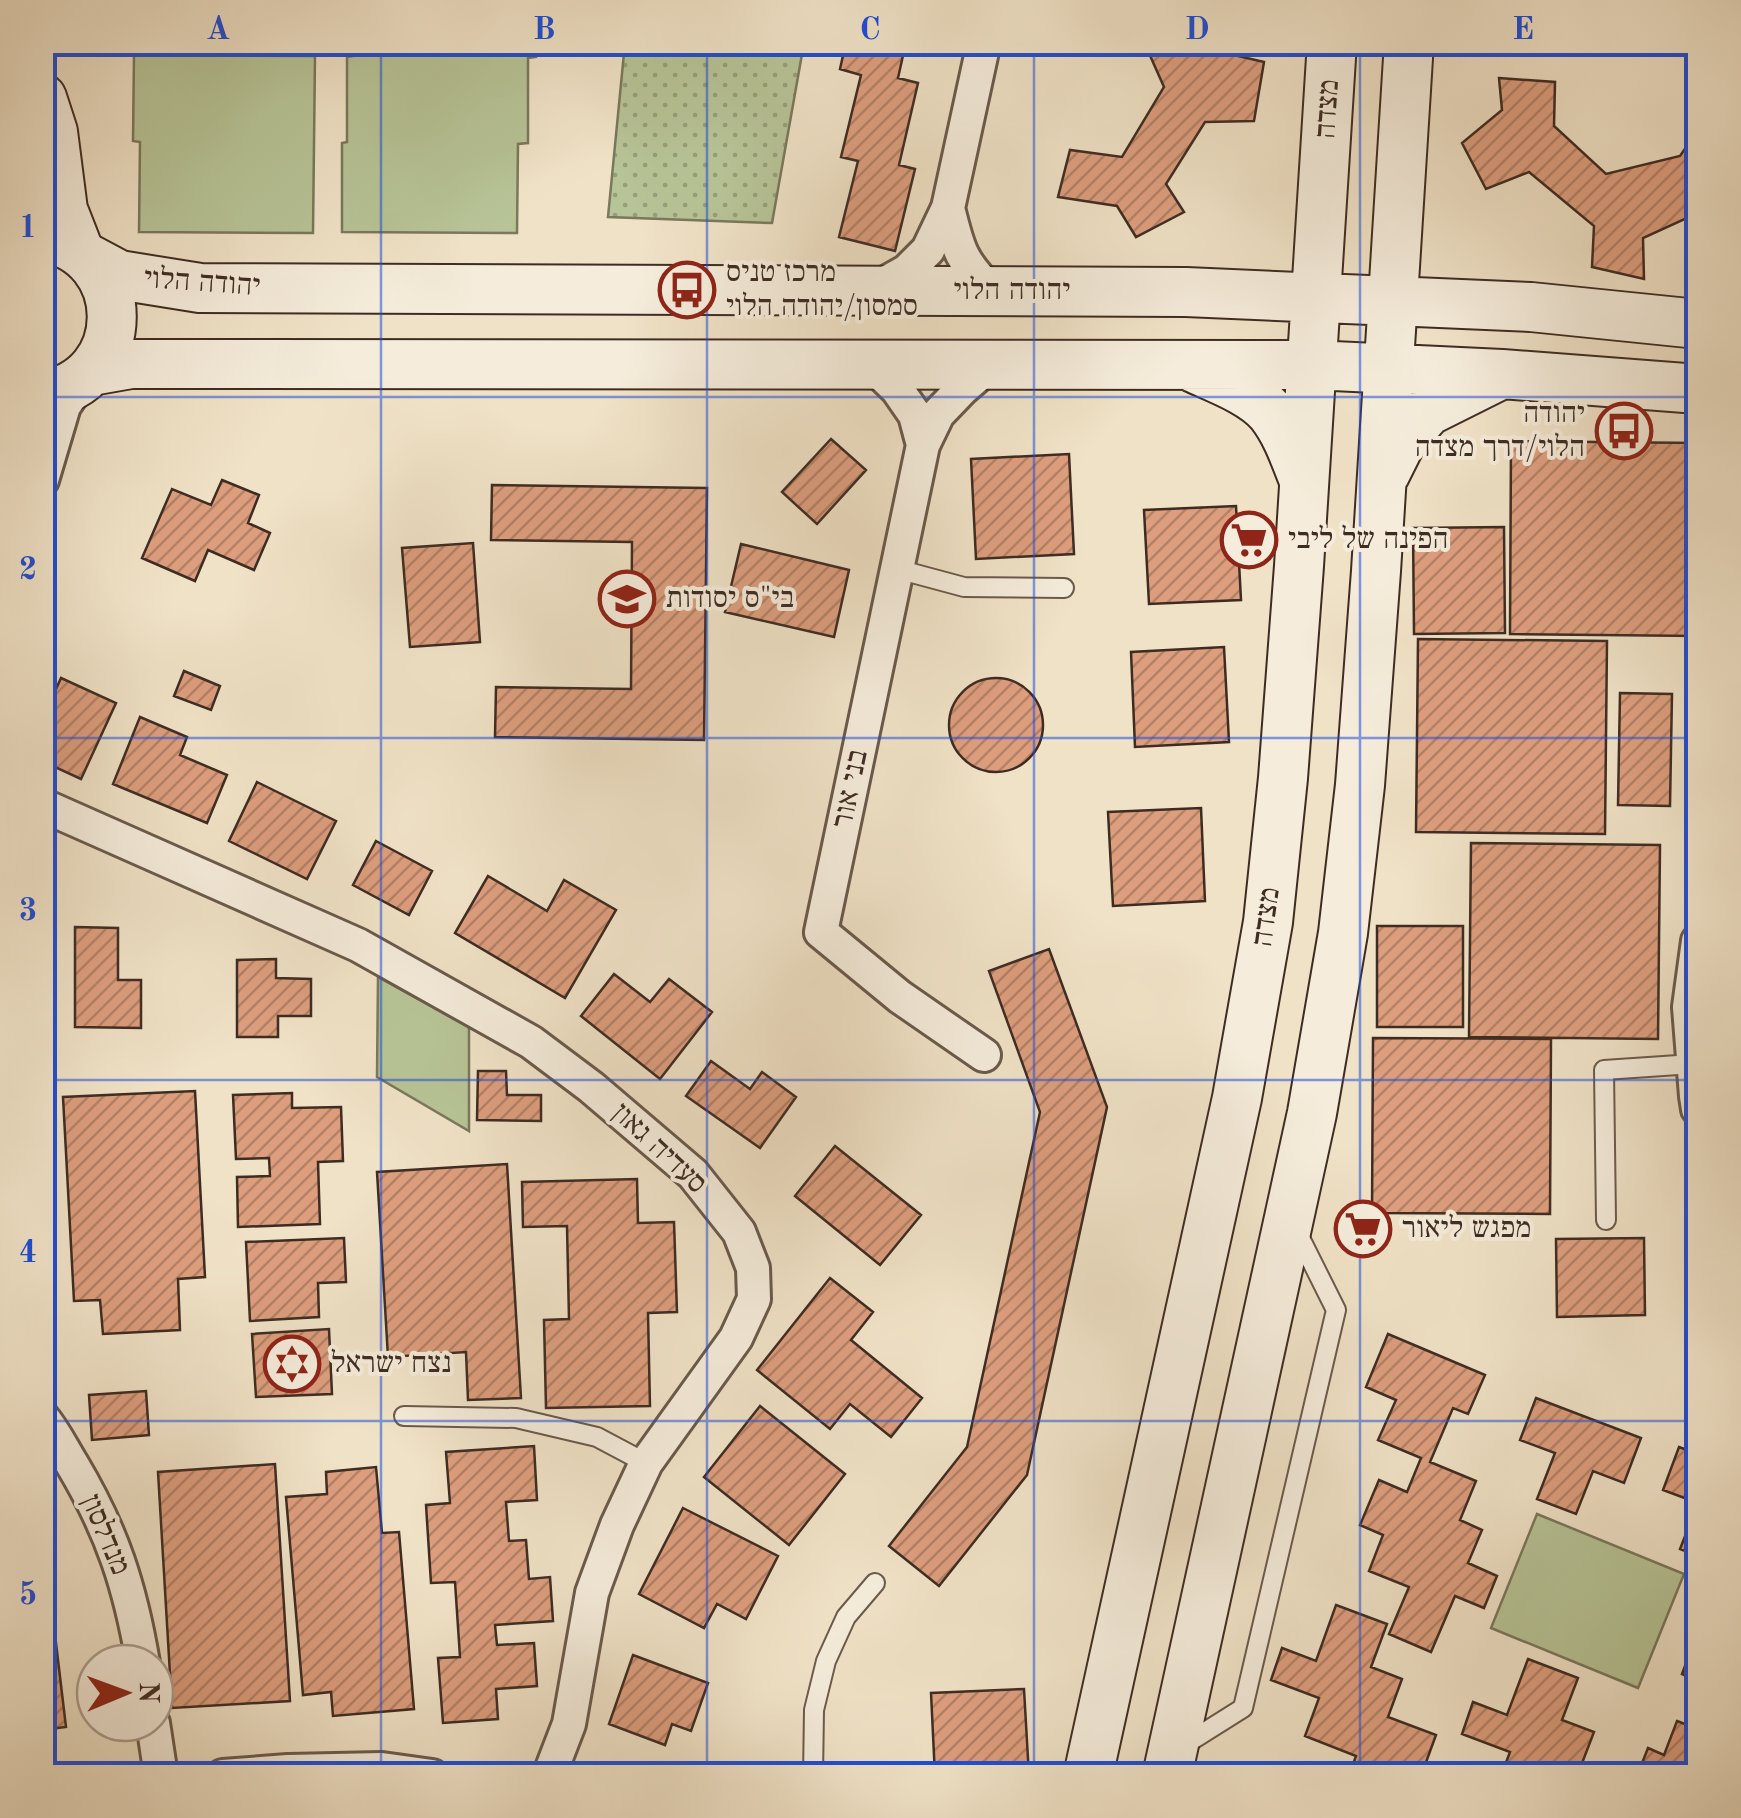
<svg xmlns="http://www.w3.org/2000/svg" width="1741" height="1818" font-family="'Old Standard TT','Frank Ruhl Libre',serif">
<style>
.grass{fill:url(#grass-dots);stroke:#7a785d;stroke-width:2.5}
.park{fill:#b7c497;stroke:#7a785d;stroke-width:2.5}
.building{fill:url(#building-hatch);stroke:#3e2c23;stroke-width:2.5}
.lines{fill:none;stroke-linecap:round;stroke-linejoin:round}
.lane-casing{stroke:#6a5a4c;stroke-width:22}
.street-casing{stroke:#6a5a4c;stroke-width:38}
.secondary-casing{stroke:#3e2c23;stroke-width:52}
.lane{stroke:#f5ecdb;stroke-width:18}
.street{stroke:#f5ecdb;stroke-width:32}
.secondary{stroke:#f5ecdb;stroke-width:48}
.grid{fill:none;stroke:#1d4ed8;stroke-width:2.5;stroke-opacity:0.55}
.labels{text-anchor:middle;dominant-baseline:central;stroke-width:8;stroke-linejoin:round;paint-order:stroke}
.street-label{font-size:30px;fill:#3e2c23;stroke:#f5ecdb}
.poi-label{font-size:30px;fill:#3e2c23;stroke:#f5ecdb;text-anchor:start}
.neatline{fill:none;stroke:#1d4ed8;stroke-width:4}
.grid-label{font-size:32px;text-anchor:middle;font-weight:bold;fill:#1d4ed8}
</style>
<defs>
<pattern id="grass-dots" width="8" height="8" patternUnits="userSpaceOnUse" patternTransform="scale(2.5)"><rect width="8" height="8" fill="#b7c497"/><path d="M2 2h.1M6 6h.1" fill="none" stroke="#969f7b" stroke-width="1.8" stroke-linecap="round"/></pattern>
<pattern id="building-hatch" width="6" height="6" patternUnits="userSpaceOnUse" patternTransform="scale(2.5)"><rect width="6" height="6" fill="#dd9e7e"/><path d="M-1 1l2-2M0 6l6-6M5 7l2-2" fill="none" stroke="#b58167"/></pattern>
</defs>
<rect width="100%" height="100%" fill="#f0e2c7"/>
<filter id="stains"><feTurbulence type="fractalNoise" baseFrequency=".002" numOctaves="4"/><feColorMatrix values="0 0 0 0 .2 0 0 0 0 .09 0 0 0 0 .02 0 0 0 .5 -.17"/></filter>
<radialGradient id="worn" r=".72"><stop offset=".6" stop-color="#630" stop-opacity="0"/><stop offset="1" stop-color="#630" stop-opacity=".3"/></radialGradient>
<!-- grass -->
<path class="grass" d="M625,43H804L772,223L608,217Z"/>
<!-- park -->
<path class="park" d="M353,43H536V57L528,58V143L518,144L517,233L342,232V143L347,142V57L353,56Z
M134,55L315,56L313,233L139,232L140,142L133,141Z
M378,977L469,1027V1131L377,1077Z
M1537,1514L1684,1574L1638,1688L1491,1628Z"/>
<!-- building -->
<path class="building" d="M846,42H906L898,78L918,83L899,165L915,169L895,251L839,237L858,161L841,157L861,75L840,69Z
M1144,42H1197L1199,47L1264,62L1254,121L1205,122L1166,184L1184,212L1136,237L1117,206L1058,197L1070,150L1122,157L1164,87Z
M1499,78L1555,82L1554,126L1606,174L1680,156L1698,130V213L1643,238L1644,279L1592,267L1594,226L1529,172L1486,189L1462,143L1502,110Z
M831,439L866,470L817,524L782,492Z
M1511,441L1698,443V636L1510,634Z
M1069,454L1074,554L976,559L971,459Z
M222,480L259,495L248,523L270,533L254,570L208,550L195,581L142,558L172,489L211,505Z
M492,485L707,488L704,740L495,737L496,687L631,689L632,542L491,540Z
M1236,506L1241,600L1149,604L1144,510Z
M1504,527L1505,633L1414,634L1413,528Z
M473,543L480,642L410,647L402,548Z
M741,544L849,570L834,637L725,612Z
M1418,639L1607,641L1605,834L1416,832Z
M1224,647L1229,742L1135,747L1131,652Z
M184,671L220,686L211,710L174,696Z
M61,678L116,703L81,779L42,761V696L51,700Z
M949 725a47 47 0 1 1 94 0a47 47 0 1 1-94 0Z
M1620,693L1672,694L1670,806L1618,805Z
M140,717L187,737L180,755L227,775L207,823L113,784Z
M257,782L336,821L307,879L229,841Z
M1201,808L1205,901L1113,906L1108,812Z
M376,841L432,871L409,915L353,885Z
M1471,843L1660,845L1658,1039L1469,1037Z
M488,876L547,911L564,880L616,910L565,998L455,933Z
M1377,926H1463V1027H1377Z
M75,927L118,928V980H141V1028L75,1027Z
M1049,949L1107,1107L1027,1475L939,1586L889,1546L967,1447L1040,1112L989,971Z
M276,959V978L311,979V1016H278V1037H237V960Z
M614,974L650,1002L669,979L712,1012L660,1079L581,1016Z
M1373,1038L1551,1039L1550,1214L1372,1213Z
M711,1061L750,1089L762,1072L796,1097L760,1148L686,1096Z
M478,1071H506L507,1095H541V1121L477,1120Z
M195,1091L205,1277L178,1279L180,1330L103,1334L100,1300L74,1301L63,1097Z
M292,1093V1108L341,1107L343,1161L318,1162L320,1224L238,1227L237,1177L270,1176L269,1158L236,1159L233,1095Z
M42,1115L47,1200H42Z
M835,1146L921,1215L880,1265L795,1196Z
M507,1164L521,1398L468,1400L466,1352L388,1357L377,1172Z
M637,1179L638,1223L674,1222L677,1312L648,1313L650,1406L546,1408L544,1320L569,1319L567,1226L523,1227L522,1182Z
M344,1238L346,1282L318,1283L319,1317L250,1321L246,1242Z
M1644,1238L1645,1315L1557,1317L1556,1239Z
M830,1278L873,1312L851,1340L922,1398L891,1437L850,1404L830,1429L757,1370Z
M329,1329L332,1394L256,1397L252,1334Z
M1388,1334L1485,1375L1468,1414L1453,1408L1430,1462L1476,1481L1460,1520L1482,1530L1468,1563L1497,1576L1484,1608L1455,1596L1431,1652L1389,1634L1409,1587L1369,1571L1383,1535L1360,1525L1379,1480L1407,1492L1421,1458L1378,1440L1396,1400L1366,1387Z
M146,1391L149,1435L92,1440L89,1395Z
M1536,1398L1641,1438L1624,1483L1593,1471L1576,1514L1537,1499L1555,1453L1520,1440Z
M760,1406L845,1474L789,1545L704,1477Z
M534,1446L537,1500L506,1502L509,1541L526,1540L529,1579L550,1577L553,1621L495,1625L497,1645L534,1643L537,1686L496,1689L498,1719L443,1723L438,1658L460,1657L455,1582L431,1583L426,1505L450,1503L446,1452Z
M1679,1447L1698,1454V1556L1680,1549L1698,1503L1663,1490Z
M275,1464L290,1701L172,1708L158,1472Z
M376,1467L382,1533L399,1532L414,1709L333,1716L331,1692L303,1695L286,1497L327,1494L326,1472Z
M683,1508L778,1556L746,1619L717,1604L704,1628L639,1594Z
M1336,1605L1387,1624L1371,1667L1402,1679L1388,1717L1436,1735L1421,1776H1349L1356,1756L1305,1736L1319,1698L1271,1680L1282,1648L1316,1661Z
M53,1618L66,1727L42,1730V1619Z
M1698,1631V1681L1682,1674Z
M633,1655L708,1683L691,1731L672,1724L665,1745L609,1724Z
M1528,1659L1578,1678L1562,1720L1594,1732L1579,1771L1593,1776H1501L1510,1752L1462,1734L1473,1702L1507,1715Z
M1024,1689L1029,1776H935L931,1693Z
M1677,1721L1698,1729V1726V1776H1637L1648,1748L1664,1755Z
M637,1763L706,1764V1776H637Z"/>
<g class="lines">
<!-- lane casing -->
<g class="lane-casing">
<path id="lane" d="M897,569L964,587L1064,588
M1606,1220L1604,1070L1693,1064
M404,1416L516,1418L597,1437L646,1463
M1181,1747L1243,1708L1336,1310L1297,1232
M813,1776L814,1710L826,1661L846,1617L875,1583"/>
</g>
<!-- street casing -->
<g class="street-casing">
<path id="street" d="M948,208C958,249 961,262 991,291
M875,289L907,271L928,250L948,208L984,42
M870,363L897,389L915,415L923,445
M42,480L64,406L82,380
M42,805L358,945L531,1042L591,1087L693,1174L739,1232L753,1268L754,1299L736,1338L646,1463L617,1525L592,1593L569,1724L549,1776
M1698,941L1689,1007L1696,1096L1698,1109
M984,1055L900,997L821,932L923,445L938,414L962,389L991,364
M42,1417C54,1431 62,1448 72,1464C112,1531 130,1586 143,1663
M153,1723L161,1776
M223,1776L288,1771L382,1769L432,1776"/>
</g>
<!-- secondary casing -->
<g class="secondary-casing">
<path id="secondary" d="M42,98L53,132L63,210L79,251
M42,237C135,252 135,382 42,395
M89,259L119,275L200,288L1186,292L1531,307L1698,324
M1194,368C1218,379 1254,392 1271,413C1286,432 1294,455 1303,478
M91,371L131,364L1312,365L1502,374L1698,389
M1385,474L1402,440L1428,411L1496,377
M1088,1776L1237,1098L1268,922L1283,778L1299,566L1332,42
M1167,1776L1312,1113L1343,933L1360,785L1376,571L1409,42"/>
</g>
<!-- lane -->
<use href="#lane" class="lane"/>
<!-- street -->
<use href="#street" class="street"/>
<!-- secondary -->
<use href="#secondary" class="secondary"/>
</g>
<!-- grid -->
<path class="grid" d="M381,42V1776M707,42V1776M1034,42V1776M1360,42V1776M42,397H1698M42,738H1698M42,1080H1698M42,1421H1698"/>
<!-- icons -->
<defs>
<g id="bus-ring" transform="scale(2.875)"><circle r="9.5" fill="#f5ecdb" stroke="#8f2418" stroke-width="1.5"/><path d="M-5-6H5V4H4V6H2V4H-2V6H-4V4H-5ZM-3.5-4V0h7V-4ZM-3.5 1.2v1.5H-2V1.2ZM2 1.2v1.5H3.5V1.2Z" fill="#8f2418"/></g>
<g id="supermarket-ring" transform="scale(2.875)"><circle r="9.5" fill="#f5ecdb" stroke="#8f2418" stroke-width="1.5"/><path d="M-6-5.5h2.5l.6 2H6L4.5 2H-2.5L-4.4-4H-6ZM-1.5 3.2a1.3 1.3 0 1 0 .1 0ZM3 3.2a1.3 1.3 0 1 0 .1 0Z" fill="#8f2418"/></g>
<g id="school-ring" transform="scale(2.875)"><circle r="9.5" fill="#f5ecdb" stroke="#8f2418" stroke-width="1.5"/><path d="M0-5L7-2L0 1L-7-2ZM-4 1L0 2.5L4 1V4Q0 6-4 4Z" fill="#8f2418"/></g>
<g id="synagogue-ring" transform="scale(2.875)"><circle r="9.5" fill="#f5ecdb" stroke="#8f2418" stroke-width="1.5"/><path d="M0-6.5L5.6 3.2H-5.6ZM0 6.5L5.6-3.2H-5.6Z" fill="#8f2418"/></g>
</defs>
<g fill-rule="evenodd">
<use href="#bus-ring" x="687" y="290"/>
<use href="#bus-ring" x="1624" y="431"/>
<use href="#supermarket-ring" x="1249" y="540"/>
<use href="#school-ring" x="627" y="599"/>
<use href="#supermarket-ring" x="1363" y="1229"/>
<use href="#synagogue-ring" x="292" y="1364"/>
</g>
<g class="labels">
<!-- street labels -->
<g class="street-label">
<text transform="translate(1328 109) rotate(-86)">מצדה</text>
<text transform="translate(202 283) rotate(4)">יהודה הלוי</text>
<text x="1012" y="291">יהודה הלוי</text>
<text transform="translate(851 789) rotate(-78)">בני אור</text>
<text transform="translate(1267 917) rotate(-82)">מצדה</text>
<text transform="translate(659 1149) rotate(43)">סעדיה גאון</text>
<text transform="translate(105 1535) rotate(67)">מנדלסון</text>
</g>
<!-- poi labels -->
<g class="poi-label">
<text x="726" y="273">מרכז טניס<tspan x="726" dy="34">סמסון/יהודה הלוי</tspan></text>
<text x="1585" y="414" text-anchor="end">יהודה<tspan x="1585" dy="34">הלוי/דרך מצדה</tspan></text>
<text x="1288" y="540">הפינה של ליבי</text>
<text x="666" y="599">בי"ס יסודות</text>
<text x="1402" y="1229">מפגש ליאור</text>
<text x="331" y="1364">נצח ישראל</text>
</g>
</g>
<!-- margin -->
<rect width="1741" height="1818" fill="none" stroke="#f0e2c7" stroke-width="110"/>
<!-- north arrow -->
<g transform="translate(125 1693) rotate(89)"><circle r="48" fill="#f5ecdb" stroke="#ac9f91" stroke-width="2.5"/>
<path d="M0-8L18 38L0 25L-18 38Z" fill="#8f2418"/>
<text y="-15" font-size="28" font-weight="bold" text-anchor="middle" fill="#3e2c23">N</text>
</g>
<rect x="55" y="55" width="1631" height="1708" class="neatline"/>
<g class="grid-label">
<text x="218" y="39">A</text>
<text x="544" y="39">B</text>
<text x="870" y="39">C</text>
<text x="1197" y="39">D</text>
<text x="1523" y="39">E</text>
<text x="28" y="237">1</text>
<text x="28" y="579">2</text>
<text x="28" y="920">3</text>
<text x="28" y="1262">4</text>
<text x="28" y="1604">5</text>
</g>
<rect width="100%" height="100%" filter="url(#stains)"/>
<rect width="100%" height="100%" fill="url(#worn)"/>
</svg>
